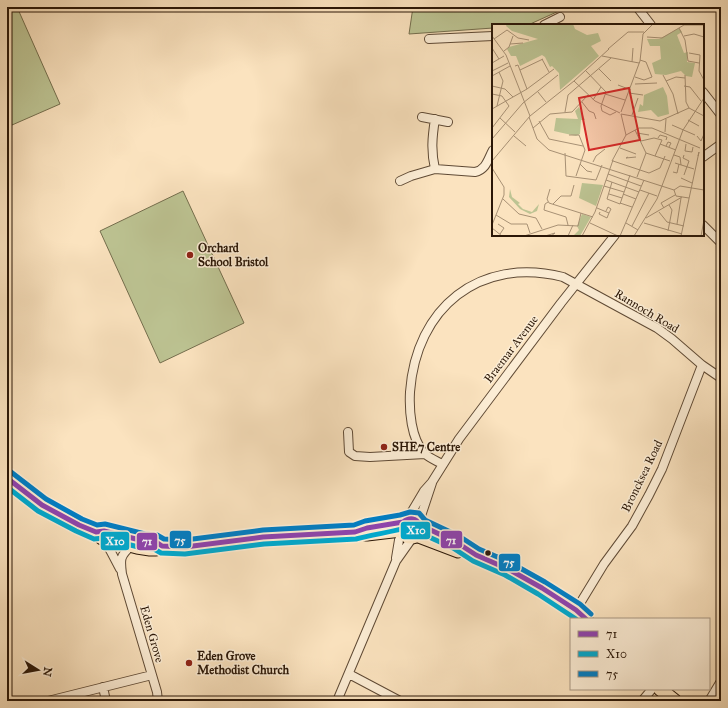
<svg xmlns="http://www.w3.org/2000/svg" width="728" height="708" font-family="'IM FELL Great Primer',serif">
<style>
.green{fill:#bdc493;stroke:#746e4d}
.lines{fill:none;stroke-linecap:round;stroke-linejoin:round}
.minor-casing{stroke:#5f4a35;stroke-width:10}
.primary-casing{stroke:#2b1707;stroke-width:15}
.minor{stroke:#fcedd5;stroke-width:8}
.primary{stroke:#fbe3bf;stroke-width:13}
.bus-1-casing{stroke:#fcedd5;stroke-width:8}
.bus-2-casing{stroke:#fcedd5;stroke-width:8}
.bus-3-casing{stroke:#fcedd5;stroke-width:8}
.bus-1{stroke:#8e44ad;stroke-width:5}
.bus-2{stroke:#00a9ce;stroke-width:5}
.bus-3{stroke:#007ec5;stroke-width:5}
.poi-dot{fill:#8f2418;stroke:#fcedd5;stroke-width:1.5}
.bus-dot{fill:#2b1707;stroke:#fcedd5;stroke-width:1.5}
.labels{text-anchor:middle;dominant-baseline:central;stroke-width:3;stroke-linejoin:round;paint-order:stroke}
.poi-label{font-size:12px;font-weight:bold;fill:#2b1707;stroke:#fcedd5;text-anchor:start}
.street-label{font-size:12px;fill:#2b1707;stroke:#fcedd5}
.inset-road{fill:none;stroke:#a89175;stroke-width:1}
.view{fill:#d62828;fill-opacity:0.15;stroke:#d62828;stroke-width:2}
.inset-edge{fill:none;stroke:#2b1707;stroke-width:2}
.line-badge{stroke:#fcedd5;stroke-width:1.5}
.badge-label{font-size:11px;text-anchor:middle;font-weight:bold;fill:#fff}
</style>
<rect width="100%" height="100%" fill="#fbe3bf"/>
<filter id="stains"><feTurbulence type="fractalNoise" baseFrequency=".005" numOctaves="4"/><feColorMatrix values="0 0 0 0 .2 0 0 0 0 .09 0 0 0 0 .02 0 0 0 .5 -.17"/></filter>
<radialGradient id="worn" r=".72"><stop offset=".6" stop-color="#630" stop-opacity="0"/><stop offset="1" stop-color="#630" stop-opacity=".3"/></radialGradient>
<!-- green -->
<path class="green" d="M10,7H17L60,104L12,125L7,114V8Z
M413,7H563L559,11L528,25H493V28L409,34Z
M183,191L244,323L160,363L100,231Z"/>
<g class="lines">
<!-- minor casing -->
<g class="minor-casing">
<path id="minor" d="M637,7L651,25
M544,25L560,17
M429,39L493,36
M703,92L721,115
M422,117L448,122
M703,157L721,144
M435,169C431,151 432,138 435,119
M400,181L411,176L435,169L475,172C486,170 488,159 493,150
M703,225L721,243
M348,432L349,452L355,456L370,457L425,454
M442,464C437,461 429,458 424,453C411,438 409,411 410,392C416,308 479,256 563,277L657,328L672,339L702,365L721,378
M408,518L424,491L432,482L459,439L561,303L615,235
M419,522L432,483
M102,538L110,550L120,569
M131,546C120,556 120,559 122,574L157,692L158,701
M396,558L399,540L403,533
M576,610L604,564L632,526L649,495L662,469L702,365
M349,674L400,701
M103,687L106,701
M48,701L152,675
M337,701L396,561L413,537
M642,701L652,689
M709,701L721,681"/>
</g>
<!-- primary casing -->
<g class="primary-casing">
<path id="primary" d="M7,478L42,505L79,525L96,532L102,538L137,547L150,549H156L162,546L185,547L263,537L355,532L367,534L401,530
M402 528a9 9 0 1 1 18 0a9 9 0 1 1-18 0Z
M420,525L456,542L476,555L508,569L542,588L576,610L586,619
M416,535L458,551
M660,689L675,701"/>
</g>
<!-- minor -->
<use href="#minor" class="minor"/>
<!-- primary -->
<use href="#primary" class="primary"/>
<!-- bus-1 casing -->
<g class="bus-1-casing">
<path id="bus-1" d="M7,478L42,505L79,525L96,532L104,531L144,541L156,542L162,546L185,547L263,537L355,532L367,528L403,522C410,517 416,518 420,525L456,542L476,555L508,569L542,588L576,610L586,619"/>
</g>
<!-- bus-2 casing -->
<g class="bus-2-casing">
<path id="bus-2" d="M7,487L38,511L76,531L94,539L104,538L142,548L154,549L161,553L185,554L264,544L356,539C374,534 394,532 412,526L416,531L453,548L473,561L505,575L538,594L576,619"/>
</g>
<!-- bus-3 casing -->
<g class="bus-3-casing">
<path id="bus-3" d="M11,472L46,499L82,519L97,525L105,524L145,534L157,535L164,539L185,540L263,530L354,525L365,521L400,515L410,512L419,513L425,520L459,536L479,549L511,563L545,582L580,604L591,614"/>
</g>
<!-- bus-1 -->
<use href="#bus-1" class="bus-1"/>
<!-- bus-2 -->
<use href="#bus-2" class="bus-2"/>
<!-- bus-3 -->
<use href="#bus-3" class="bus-3"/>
</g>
<!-- markers -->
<g class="poi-dot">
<circle cx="190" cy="255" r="4"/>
<circle cx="384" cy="447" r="4"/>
<circle cx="189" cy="663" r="4"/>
</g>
<circle class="bus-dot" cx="488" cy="553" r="3.5"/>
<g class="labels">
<!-- poi labels -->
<g class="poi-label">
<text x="198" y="248">Orchard<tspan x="198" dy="14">School Bristol</tspan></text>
<text x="392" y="447">SHE7 Centre</text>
<text x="197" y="656">Eden Grove<tspan x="197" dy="14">Methodist Church</tspan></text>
</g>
<!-- street labels -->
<g class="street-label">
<text transform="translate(647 311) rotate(31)">Rannoch Road</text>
<text transform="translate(511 349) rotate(-53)">Braemar Avenue</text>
<text transform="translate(642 476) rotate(-64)">Broncksea Road</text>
<text transform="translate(152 634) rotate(74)">Eden Grove</text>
</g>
</g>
<!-- overview -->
<g transform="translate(492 24)">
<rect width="212" height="212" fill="#fbe3bf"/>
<path d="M15,0H81L83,5L95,11L106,9L109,17L99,22L107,32L68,66L67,49L60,42L58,43L53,33L50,31L28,42L24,32H19L15,25L17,23L46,15L20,7L14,2ZM187,4L190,8L185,11L192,29L196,28L195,38L203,39L200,53L194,52L189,47L174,51L163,50L160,39L169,35L168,22H158L155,15H167ZM171,63L175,72L177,90L166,93L159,86L146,88L148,80L151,82L152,71ZM87,83L93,96H89L88,110L84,112L62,107L64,94L86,95L83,87ZM90,159L111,161L104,182L87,174ZM18,165L20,173L28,179L26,180L31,185L40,188L47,180L45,187L38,190L28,185L17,173ZM90,190L99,193L88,212H81L87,206L85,202Z" fill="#bdc493"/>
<path class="inset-road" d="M187,4L193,16L196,37L207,39M0,12L14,31L38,92M192,12L202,10L212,13M155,13L170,14L192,1H212M2,15L15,6L26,14L37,16M18,20L31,19M0,24L7,35M116,25L136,8H152M12,27L17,23L21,12M197,29L208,31L207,47L212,56M110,32L147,39M50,35L57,48M140,38L141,24M0,39L12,32M23,42L26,41L35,65M107,45L119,57M28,46L51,35M0,47L16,39M94,47L114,68L109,82L110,87L118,91L124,88M171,51L181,70L186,90M193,51L194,78L197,84L212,92M0,52L18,42M143,53L152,56L160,53L154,38L148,36M82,57L103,77L128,89M174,57L184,53L193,54M143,60L165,59M126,61L139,66M0,62L13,65L21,73M192,62L198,63L209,77M46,68L54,78M137,69L151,71M0,70L10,72L17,82L0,104M113,70L133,76M101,76L109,63M90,78L97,87L102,89L104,95M5,82L11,57L7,48M0,85L35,65L62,45M73,88L76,71L119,34M129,88L148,37L151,10L161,0M129,90L168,97L197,84M140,91L146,74M37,93L45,115L57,126L182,166M8,94L23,108M196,96L207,102M47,97L57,115L91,122M180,101L203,111M41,104L58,90L80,88L96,71M143,106L154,129M173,108L174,95M145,109L157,111M77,111H87L93,126L84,152M134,111L147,104H160L208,124M22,112L34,122M205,112L209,117L212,110M166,114L168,111L175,113L174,116M0,115L31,79L66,51M149,117L162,114L170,116L163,132M168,120L184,126M194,120L193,127L200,128L201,123M174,122L176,118L179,119L177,123M128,124L144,130M73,129L74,152L104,156L110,141M154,129L178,137M182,131L188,133L189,141M192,131L191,134L197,137L192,151M136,133L134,134L144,133M0,137L38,92L82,57L117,25M120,137L134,111L129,90M121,137L157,149L168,144L173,132M101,138L104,132L113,125M183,139L202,145M88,140L95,147L100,148M0,144L12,163M181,148L185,149L187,140M116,150L149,162M145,153L154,129M189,154L200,159M114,156L147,168M120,158L115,175L128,180L138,151M112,162L132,168M58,165L55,175L57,179L101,193M148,166L165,172M182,166L188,162L212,166M182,166L184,172L197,174M117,170L130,174M131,170L144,175M11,175L27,190L44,194L50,205M56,178L53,180L52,186L74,193L76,201M128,179L140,183M61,180L69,172H79L82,161M105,184L117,189L115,194L107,190L108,188M172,184L169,179L183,171M114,187L116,183L119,185L117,189M167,188L175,198L192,202M4,191L19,200H35L38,209M154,194L190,173M98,199L126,212M134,199L146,206M152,199L190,210M6,200L12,204L8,210M185,200L189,174M0,201L12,171V163M140,202L157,169M0,204L10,212M176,207L180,186L177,181M32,212L66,201L86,202L89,189M53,212L63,209L59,212M76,212L81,201M90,212L103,188L121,136M128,212L152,156M142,212L165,175L191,106L212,74M189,212L207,128L206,132M209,212L212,196"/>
<path class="view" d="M137,64L148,116L97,126L87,74Z"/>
<rect width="212" height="212" class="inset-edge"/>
</g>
<g class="line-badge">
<rect x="400" y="521" width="31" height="19" rx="4" fill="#00a9ce"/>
<rect x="440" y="530" width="23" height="19" rx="4" fill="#8e44ad"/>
<rect x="169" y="530" width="23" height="19" rx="4" fill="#007ec5"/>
<rect x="100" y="531" width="30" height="20" rx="4" fill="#00a9ce"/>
<rect x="136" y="532" width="22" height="19" rx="4" fill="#8e44ad"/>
<rect x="498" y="553" width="23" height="19" rx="4" fill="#007ec5"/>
</g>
<g class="badge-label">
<text x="416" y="534">X10</text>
<text x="451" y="544">71</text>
<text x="180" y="544">75</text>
<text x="115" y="545">X10</text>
<text x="147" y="545">71</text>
<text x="509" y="566">75</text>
</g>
<!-- margin -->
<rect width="728" height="708" fill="none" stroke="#fbe3bf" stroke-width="24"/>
<rect x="8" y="8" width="712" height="692" fill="none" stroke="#2b1707" stroke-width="2"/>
<rect x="12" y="12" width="704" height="684" fill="none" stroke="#2b1707"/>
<!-- legend -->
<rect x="570" y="618" width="140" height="72" fill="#fcedd5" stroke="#a89783"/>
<rect x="578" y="631" width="20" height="6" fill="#8e44ad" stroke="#a89783"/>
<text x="606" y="638" font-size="12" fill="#2b1707">71</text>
<rect x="578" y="651" width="20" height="6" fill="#00a9ce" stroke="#a89783"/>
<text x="606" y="658" font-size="12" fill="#2b1707">X10</text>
<rect x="578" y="671" width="20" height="6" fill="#007ec5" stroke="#a89783"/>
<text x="606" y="678" font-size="12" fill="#2b1707">75</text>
<!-- north arrow -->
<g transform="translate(38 670) rotate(101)" stroke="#fcedd5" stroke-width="3" paint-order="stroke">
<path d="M0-3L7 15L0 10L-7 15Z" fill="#2b1707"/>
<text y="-6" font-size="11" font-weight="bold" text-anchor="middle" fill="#2b1707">N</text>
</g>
<rect width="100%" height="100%" filter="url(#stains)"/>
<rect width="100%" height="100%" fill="url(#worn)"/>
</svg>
